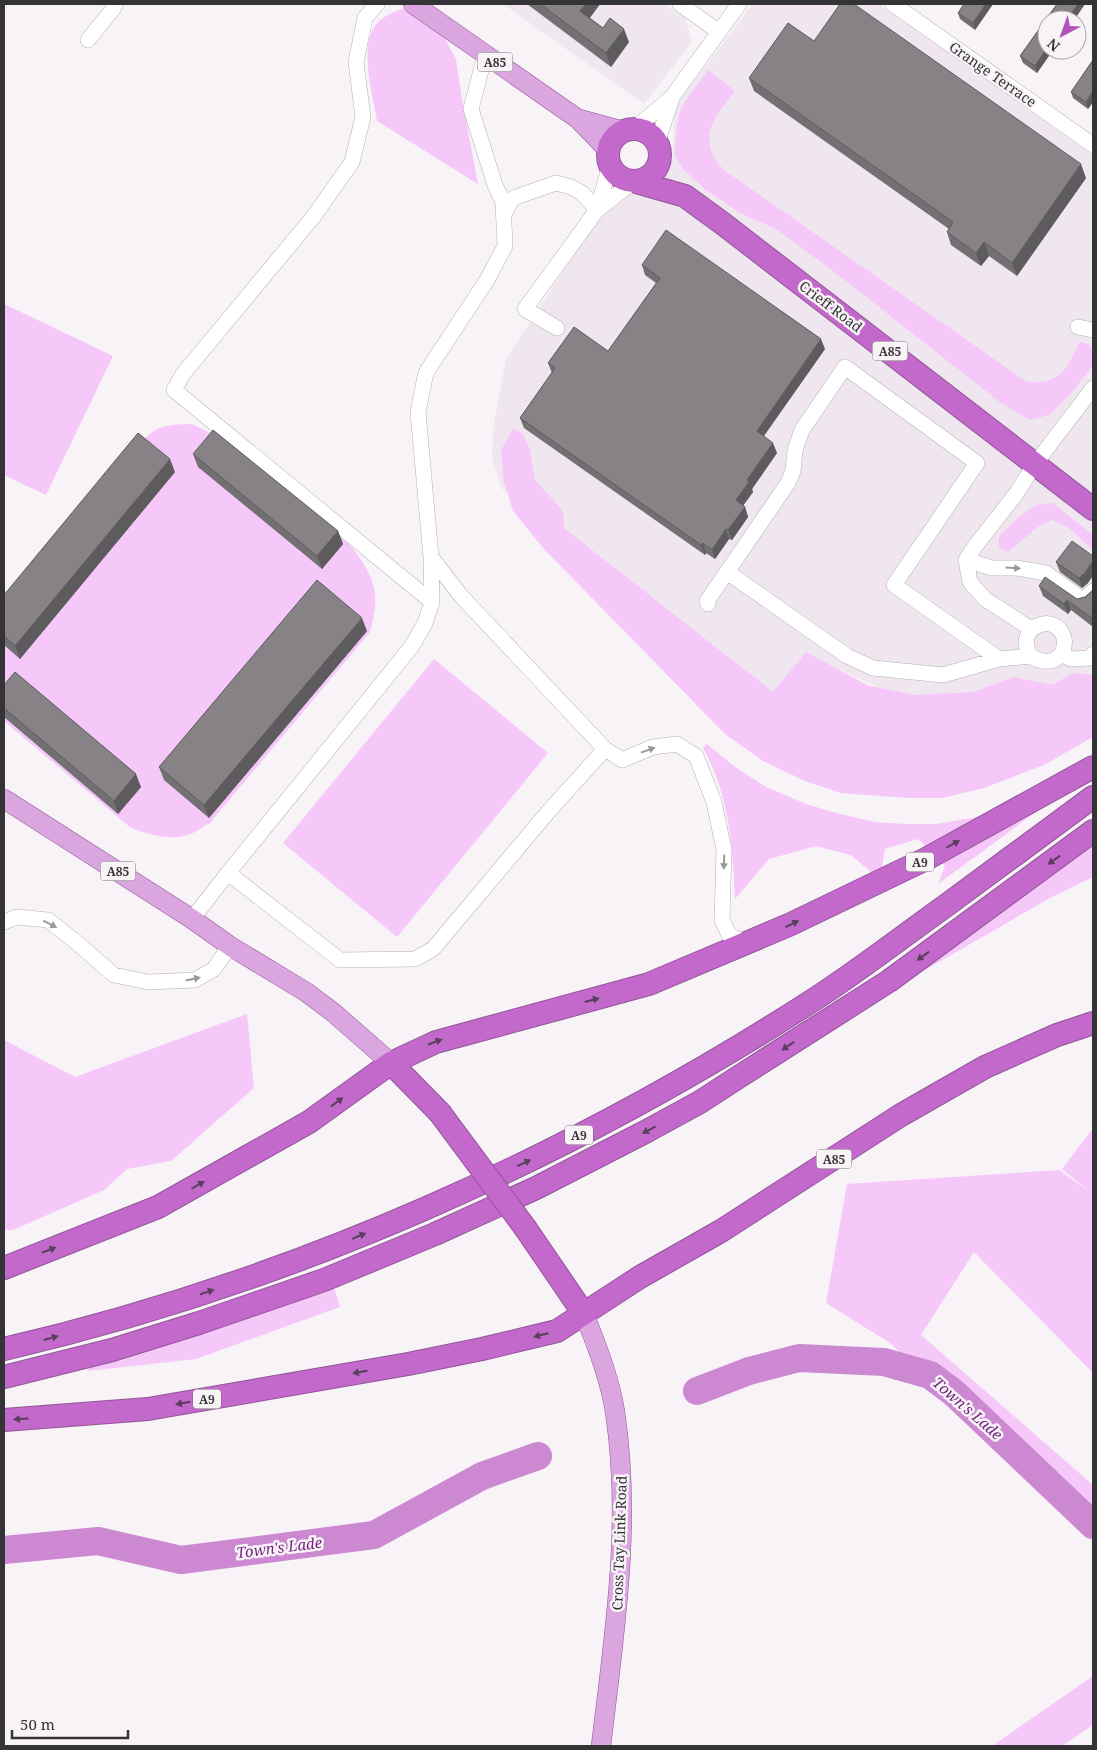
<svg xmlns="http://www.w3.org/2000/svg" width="1097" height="1750" font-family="'Noto Serif',serif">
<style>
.built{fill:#efe6f0}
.green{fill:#f6c8fa}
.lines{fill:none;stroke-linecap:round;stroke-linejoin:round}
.river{stroke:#cc89d2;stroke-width:28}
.minor-casing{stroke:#b5b1b5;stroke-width:16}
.major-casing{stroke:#915697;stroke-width:20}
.highway-casing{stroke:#915697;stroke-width:24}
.minor{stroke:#fff;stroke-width:15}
.major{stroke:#dba5e0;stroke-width:19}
.highway{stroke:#c369cc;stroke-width:22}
.highway-bridge-casing{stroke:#915697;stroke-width:24;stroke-linecap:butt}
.highway-bridge{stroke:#c369cc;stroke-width:22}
.wall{fill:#737073}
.shaded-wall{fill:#5e5b5e}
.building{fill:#868286;stroke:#5e5b5e}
.oneway{fill:#9a999a}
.oneway2{fill:#58405b}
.labels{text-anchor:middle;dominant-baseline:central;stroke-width:5;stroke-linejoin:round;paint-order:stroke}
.shield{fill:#f7f3f7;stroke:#6e6d6f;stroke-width:1}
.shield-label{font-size:12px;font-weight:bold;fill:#343335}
.street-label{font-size:14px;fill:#343335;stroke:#f7f3f7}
.water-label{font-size:15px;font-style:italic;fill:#74247d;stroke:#f7f3f7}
</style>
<rect width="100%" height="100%" fill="#f7f3f7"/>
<!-- built -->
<path class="built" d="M503,4H664L685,18L692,42L644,104Z
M753,4H879L1093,155V682L916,704L809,656L775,700L502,489L492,457L494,423L506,359L610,200L641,190L672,159L675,106Z"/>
<!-- green -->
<path class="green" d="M405,8L420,16L445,39L456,59L462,99L478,184L377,121C373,94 359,50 375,26C382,16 395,11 405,8Z
M708,70L735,91C714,118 695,139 724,170L1027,382C1060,385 1067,369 1080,341L1089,345L1093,350V365L1072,392L1049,415L1030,420L1001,403L828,267L776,229L740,213L706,190L684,170L675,156L676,134L679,114L686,100Z
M4,304L113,356L46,495L4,475Z
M192,424L215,435L351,546C375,578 381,593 370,632L210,823C204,826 199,830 193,833C173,842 150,835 131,828L4,721V608L139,443C159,425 164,425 192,424Z
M513,429L523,434L530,450L535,480L563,511L564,528L773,692L806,652L867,685L915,695L973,692L1014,677L1053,685L1072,673L1093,675V737L1044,765L984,788L943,798H907L841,793L805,781L763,761L725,734L544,549L513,511L504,482L501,450Z
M1053,503L1093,535V550L1069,528L1052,520L1039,526L1008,552L999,548V536L1021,515L1036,505Z
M434,659L548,753L397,937L283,843Z
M707,744L735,767L766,787L806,804L840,814L875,822L905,824H936L984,816L1093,770L938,884L945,866L918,839L885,849L880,880L851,855L816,846L769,859L735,899C733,846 729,794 703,748Z
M1093,838V877L1050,898L852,1012Z
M247,1014L254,1088L171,1161L127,1169L104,1190L13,1230H4V1040L75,1077Z
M1093,1128V1373L974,1252L921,1335L1093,1485V1541L890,1343L826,1303L847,1184L1059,1170L1090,1192L1062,1169Z
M333,1284L340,1307L196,1359L88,1371L91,1361Z
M1093,1676V1725L1062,1746H992Z"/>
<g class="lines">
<!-- river -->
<path class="river" d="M697,1391L749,1371L799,1358L884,1362L930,1375L954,1393L1093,1525
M4,1550L98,1541L181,1560L374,1535L482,1476L538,1456"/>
<!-- minor casing -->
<g class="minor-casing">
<path id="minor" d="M377,4L365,18L356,62L363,117L352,162L314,216L183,374L174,390L432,602
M680,4L719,32
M893,4L1093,145
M88,40L113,9L115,4
M634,129L672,97L739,4
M657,143L672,98
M597,210L610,166
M504,214L513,198L556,183L571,187L582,193L597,210
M1078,327L1093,330
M557,328L525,309L597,210L633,182
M431,557L461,596L605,749L548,812L433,949L415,959L340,960L228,873L412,646L425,623L432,602L431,557L418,412L425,377L427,371L487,280L505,246L503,202L495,185L471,109L483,63L487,56
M966,560L992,568H1016L1046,573L1083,600L1093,591
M708,604L707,601L727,572
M1031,629L985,599L970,582L966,560L976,545L1016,494L1035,464L1093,388
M1061,654L1071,659L1090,658L1093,654
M999,659L894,585L977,463L845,367L802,430L795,450L793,471L788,483L727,572L847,656L873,668L943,675L999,659L1031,656C1041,663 1054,664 1062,653C1064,649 1065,643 1064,638C1057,610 1012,627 1031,656
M605,749L622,760L653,747L677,744L696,756L714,802L724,850L722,920L729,935L747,943
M192,919L228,873
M4,922L17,917L48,920L76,942L114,975L148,982L195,980L214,969L230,946"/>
</g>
<!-- major casing -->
<g class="major-casing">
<path id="major" d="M413,4L578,119L608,150
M579,119L623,131
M4,799L192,919L230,946L306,992L334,1013L391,1063
M584,1314C597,1345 610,1379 615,1412C632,1524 614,1636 601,1746"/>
</g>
<!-- highway casing -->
<g class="highway-casing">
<path id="highway" d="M608 155a26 26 0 1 1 52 0a26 26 0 1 1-52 0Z
M636,182L685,196L722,223L1093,509
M391,1063L440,1113
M526,1229L584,1314
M4,1268L158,1207L309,1122L391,1063L436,1042L649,984L791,924L926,859L1093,767
M4,1349C293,1282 569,1158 818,997C861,969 902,937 944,907C994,870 1043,834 1093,797
M4,1377L112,1350L199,1323L324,1280L435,1234L536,1188L647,1131L700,1102L737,1078L889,981L1093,831
M4,1420L148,1409L408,1364L482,1349L557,1331L640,1277L721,1231L901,1115L985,1067L1057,1035L1093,1023"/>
</g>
<!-- minor -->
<use href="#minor" class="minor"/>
<!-- major -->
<use href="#major" class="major"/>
<!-- highway -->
<use href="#highway" class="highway"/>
<!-- highway-bridge casing -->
<g class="highway-bridge-casing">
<path id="highway-bridge" d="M440,1113L526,1229"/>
</g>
<!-- highway-bridge -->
<use href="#highway-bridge" class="highway-bridge"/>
</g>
<!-- wall -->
<path class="wall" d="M527,4H600L590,18L603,28L629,42L611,67Z
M964,4H993L975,30L960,19L958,13Z
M1057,4H1085L1074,20L1047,50H1053L1037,73L1023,63L1020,56Z
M814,41L1086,178L1017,276L989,256L981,266L951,245L947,232L949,229L754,91L749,78Z
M1093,60V102L1088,109L1073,98L1071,92Z
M642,265L825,349L764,436L777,453L752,489L753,492L743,505L745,507L748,517L732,540L729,539L715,559L706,553L705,555L524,428L520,418L552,373L548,363L608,351L656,283L645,275Z
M193,454L338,531L343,544L322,569L198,467Z
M175,472L20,659L4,645V595Z
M1056,562L1088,583L1082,588L1060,572Z
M1039,586L1077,599L1085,597L1093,590V627L1071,610L1068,614L1043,596Z
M367,631L209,818L164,780L159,767Z
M4,685L141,787L118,814L4,717Z"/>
<!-- shaded-wall -->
<path class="shaded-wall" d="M586,4H600L585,24L580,11Z
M986,4H993L975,30L973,23Z
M1078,4H1085L1074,20H1067Z
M624,29L629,42L611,67L606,53Z
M1047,48V50H1053L1037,73L1035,66Z
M1093,91V102L1088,109L1086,102Z
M1081,164L1086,178L1017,276L1012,263Z
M984,242L989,256L981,266L976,253Z
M821,339L825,349L760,441L757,431Z
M773,443L777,453L752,489L753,492L740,510L736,500L747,480Z
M170,459L175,472L20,659L15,646Z
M745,507L748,517L732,540L728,530Z
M726,529L729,539L715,559L712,550Z
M338,531L343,544L322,569L317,556Z
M703,543L706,553L705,555L701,545Z
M1093,561V576L1088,583L1082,588L1079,578Z
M1067,600L1071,610L1068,614L1064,604Z
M362,618L367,631L209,818L204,805Z
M136,774L141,787L118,814L114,801Z"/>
<!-- building -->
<path class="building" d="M540,4H586L580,11L603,28L610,18L624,29L606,53Z
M840,4H854L1081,164L1012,263L984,242L976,253L947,232L953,222L749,78L788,23L814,41Z
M964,4H986L973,23L958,13Z
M1057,4H1078L1067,20H1047V48L1035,66L1020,56Z
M1093,60V91L1086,102L1071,92Z
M666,230L821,339L757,431L773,443L747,480L749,482L736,500L745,507L728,530L726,529L712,550L703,543L701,545L520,418L555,368L548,363L574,327L608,351L660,278L642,265Z
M213,430L338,531L317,556L193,454Z
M138,433L170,459L15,646L4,636V595Z
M1072,541L1093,556V561L1085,573L1079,578L1056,562Z
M1045,577L1077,599L1085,597L1093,590V619L1067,600L1064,604L1039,586Z
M317,580L362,618L204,805L159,767Z
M15,672L136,774L114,801L4,708V685Z"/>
<!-- one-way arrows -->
<defs><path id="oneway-solid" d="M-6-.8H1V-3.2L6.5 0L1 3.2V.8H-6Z" transform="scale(1.25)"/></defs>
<g class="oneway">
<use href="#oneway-solid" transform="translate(1013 568) rotate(4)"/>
<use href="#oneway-solid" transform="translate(648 750) rotate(-20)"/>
<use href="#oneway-solid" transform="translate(724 862) rotate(92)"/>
<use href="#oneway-solid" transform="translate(50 924) rotate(27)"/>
<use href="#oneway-solid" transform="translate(193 979) rotate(-12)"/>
</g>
<g class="oneway2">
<use href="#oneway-solid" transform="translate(953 844) rotate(-28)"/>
<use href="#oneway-solid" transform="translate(1054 860) rotate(144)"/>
<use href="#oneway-solid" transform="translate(792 924) rotate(-25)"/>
<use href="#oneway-solid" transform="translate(923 956) rotate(144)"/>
<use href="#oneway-solid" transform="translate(592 1000) rotate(-15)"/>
<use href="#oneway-solid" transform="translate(435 1042) rotate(-21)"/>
<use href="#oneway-solid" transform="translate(788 1046) rotate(147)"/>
<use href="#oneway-solid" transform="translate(337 1102) rotate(-36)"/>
<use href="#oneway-solid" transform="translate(649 1130) rotate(152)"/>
<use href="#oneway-solid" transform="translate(524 1163) rotate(-25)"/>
<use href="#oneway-solid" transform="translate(198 1185) rotate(-30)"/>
<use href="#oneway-solid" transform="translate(359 1236) rotate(-22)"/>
<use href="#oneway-solid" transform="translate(49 1250) rotate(-21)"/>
<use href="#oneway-solid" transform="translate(207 1292) rotate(-19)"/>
<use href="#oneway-solid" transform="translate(541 1335) rotate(166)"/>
<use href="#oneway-solid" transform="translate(51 1338) rotate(-16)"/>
<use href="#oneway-solid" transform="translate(360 1372) rotate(170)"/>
<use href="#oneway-solid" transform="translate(183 1403) rotate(170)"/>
<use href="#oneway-solid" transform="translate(21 1419) rotate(176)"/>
</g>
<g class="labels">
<!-- shield labels -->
<g class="shield">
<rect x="477.5" y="52.5" width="35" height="19" rx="4"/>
<rect x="872.5" y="341.5" width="35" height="19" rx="4"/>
<rect x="906" y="852.5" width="28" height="19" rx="4"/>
<rect x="100.5" y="861.5" width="35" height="19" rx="4"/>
<rect x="565" y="1125.5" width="28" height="19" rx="4"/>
<rect x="816.5" y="1149.5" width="35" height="19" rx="4"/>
<rect x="193" y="1389.5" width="28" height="19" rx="4"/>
</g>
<g class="shield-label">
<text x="495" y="62">A85</text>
<text x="890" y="351">A85</text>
<text x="920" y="862">A9</text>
<text x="118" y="871">A85</text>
<text x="579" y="1135">A9</text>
<text x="834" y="1159">A85</text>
<text x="207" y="1399">A9</text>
</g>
<!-- street labels -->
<g class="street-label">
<text transform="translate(993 74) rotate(35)">Grange Terrace</text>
<text transform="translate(831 306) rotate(37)">Crieff Road</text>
<text transform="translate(619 1543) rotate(-88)">Cross Tay Link Road</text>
</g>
<!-- water labels -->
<g class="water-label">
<text transform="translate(968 1408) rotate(41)">Town's Lade</text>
<text transform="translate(279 1547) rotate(-7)">Town's Lade</text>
</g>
</g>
<!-- border -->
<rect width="1097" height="1750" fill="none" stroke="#343335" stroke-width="10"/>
<!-- north arrow -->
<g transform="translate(1062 35) rotate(221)"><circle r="24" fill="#f7f3f7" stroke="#a9a6a9"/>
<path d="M0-4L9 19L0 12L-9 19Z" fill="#b253bc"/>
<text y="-8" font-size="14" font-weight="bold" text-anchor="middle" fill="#343335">N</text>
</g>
<!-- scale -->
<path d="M12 1730v8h116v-8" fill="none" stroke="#343335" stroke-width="2.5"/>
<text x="20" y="1730" font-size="15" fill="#343335" stroke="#f7f3f7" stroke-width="4" paint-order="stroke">50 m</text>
</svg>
